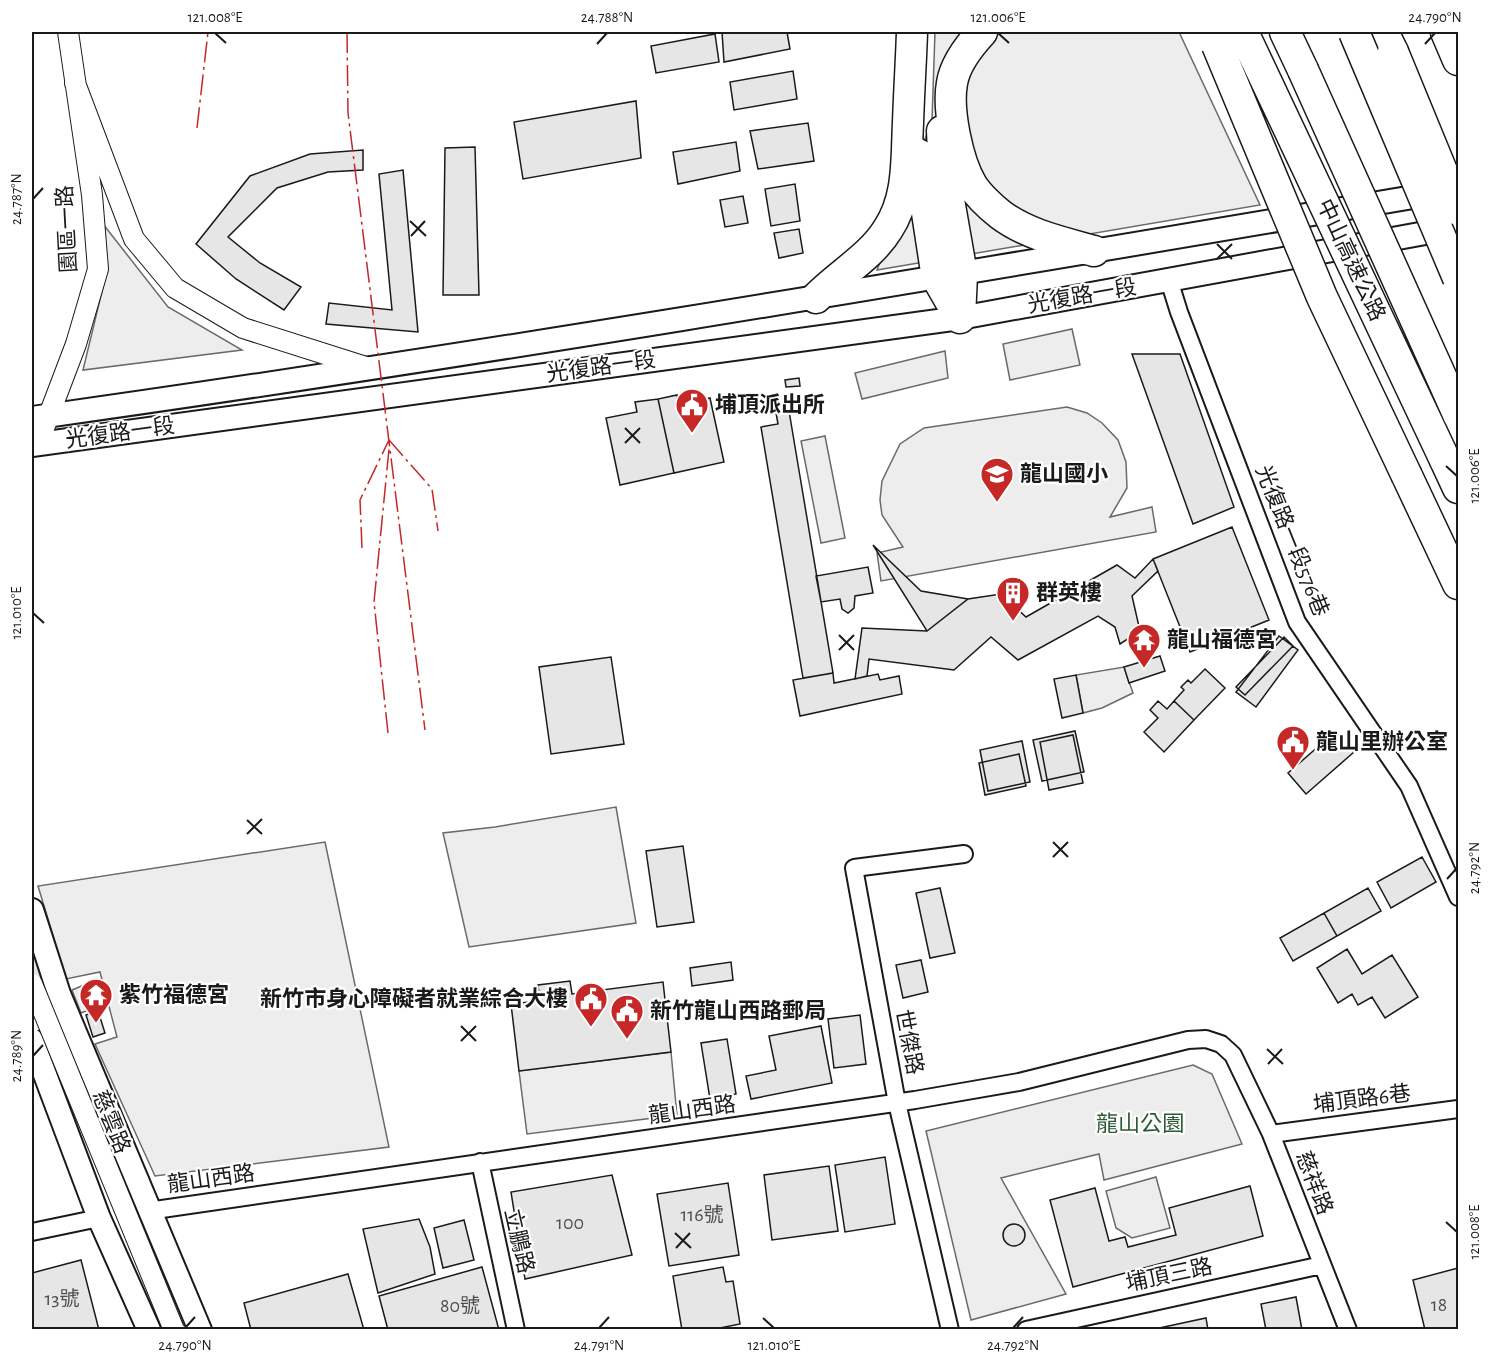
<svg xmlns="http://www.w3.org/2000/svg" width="1490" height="1361" font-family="'Alegreya Sans','Noto Sans TC',sans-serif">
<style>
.built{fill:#ededed;stroke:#6a6a6a;stroke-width:1.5}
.building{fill:#e6e6e6;stroke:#1a1a1a;stroke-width:1.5}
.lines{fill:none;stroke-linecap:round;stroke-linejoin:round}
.minor-casing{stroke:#1a1a1a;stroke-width:20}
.tertiary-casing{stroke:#1a1a1a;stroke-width:22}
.secondary-casing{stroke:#1a1a1a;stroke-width:26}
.motorway-casing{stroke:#1a1a1a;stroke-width:33}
.minor{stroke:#fff;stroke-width:16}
.tertiary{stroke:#fff;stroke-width:20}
.secondary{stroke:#fff;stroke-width:22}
.motorway{stroke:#fff;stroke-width:30}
.tertiary-bridge-casing{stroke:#1a1a1a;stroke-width:22;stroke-linecap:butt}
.motorway-bridge-casing{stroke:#1a1a1a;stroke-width:33;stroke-linecap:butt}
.tertiary-bridge{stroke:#fff;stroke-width:20}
.motorway-bridge{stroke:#fff;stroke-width:30}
.power{stroke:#c62828;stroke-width:1.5;stroke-dasharray:21 4.5 3 4.5;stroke-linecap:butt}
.ticks{fill:none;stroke:#1a1a1a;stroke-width:2}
.labels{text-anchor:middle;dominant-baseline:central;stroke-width:4.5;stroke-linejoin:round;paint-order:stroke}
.number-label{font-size:20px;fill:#4d4d4d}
.street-label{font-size:22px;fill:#1a1a1a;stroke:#fff}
.poi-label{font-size:22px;font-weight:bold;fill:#1a1a1a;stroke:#fff;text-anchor:start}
.park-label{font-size:22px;fill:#2b5a34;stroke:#fff}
.neatline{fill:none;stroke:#1a1a1a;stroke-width:2}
.ticks-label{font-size:15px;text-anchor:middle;fill:#1a1a1a}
</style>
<rect width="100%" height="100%" fill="#fff"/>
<!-- built -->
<path class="built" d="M935,32H1179L1260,205L877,270L932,120Z
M103,224L168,307L242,350L83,370L105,279Z
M1072,329L1080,365L1010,380L1003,344Z
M945,351L948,378L862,399L855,373Z
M1067,407L1087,413L1102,423L1118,440L1126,462L1127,488L1110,517L1152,507L1156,532L881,581L877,553L903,547L882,515L880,500L882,481L900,444L924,428Z
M825,436L845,538L821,543L801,441Z
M1124,667L1133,693L1102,708L1083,713L1076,675Z
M616,807L636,923L469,947L443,833L495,827Z
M325,842L389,1147L155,1176L95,1044L117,1037L100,972L66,979L38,886Z
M94,981L103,1004L81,1013L72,990Z
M671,1052L677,1115L527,1134L519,1071Z
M1193,1065L1212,1074L1242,1144L1104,1180L1099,1154L1001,1178L1066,1294L971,1320L926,1131Z
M1156,1177L1170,1228L1132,1238L1116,1228L1106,1191Z"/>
<!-- building -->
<path class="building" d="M722,32H787L790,49L724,62Z
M715,34L719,62L656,73L651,46Z
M793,71L797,99L734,110L730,82Z
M636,101L641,158L523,179L514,122Z
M808,123L814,161L758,169L750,131Z
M736,142L740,171L678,184L673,152Z
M475,147L479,295H443L445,148Z
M363,150V170L328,172L277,188L228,237L260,263L301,287L284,310L236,279L196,244L250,176L310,154Z
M403,170L418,332L326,324L329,303L392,310L379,174Z
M795,184L800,221L771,226L765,189Z
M743,196L748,223L725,227L720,200Z
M799,229L803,253L779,258L774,233Z
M1132,354H1180L1234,507L1193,524Z
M799,378L800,386L786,387L785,380Z
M677,395L679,405L710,398L724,462L674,473L658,399Z
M658,399L674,473L620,485L606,418L637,412L635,402Z
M788,405L833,673L803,678L761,427L778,424L775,407Z
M1232,527L1269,620L1190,652L1153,559Z
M873,545L921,591L968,599L927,631Z
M1153,559L1158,571L1132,596L1140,631L1120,644L1115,627L1098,616L1018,660L991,637L954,670L869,659L867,676L855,679L862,628L927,631L968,599L1001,594L1026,617L1117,565L1135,578Z
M868,567L873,593L855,596L854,608L848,613L842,609L840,599L821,602L816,576Z
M1279,636L1298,650L1256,707L1236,692Z
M1284,637L1293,646L1245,695L1236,687Z
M1160,656L1165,671L1129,683L1124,667Z
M611,657L624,744L551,754L539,667Z
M1205,669L1225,688L1194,720L1174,701L1184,690L1181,687L1188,680L1191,683Z
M833,673L834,683L878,674L880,680L899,676L902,694L800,716L793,680Z
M1076,675L1083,713L1062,718L1054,679Z
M1158,701L1167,709L1174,701L1194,720L1164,752L1144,732L1158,718L1150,710Z
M1075,731L1084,772L1042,781L1033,740Z
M1336,731L1354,752L1306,794L1288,773Z
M1073,735L1083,783L1049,790L1040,742Z
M1022,741L1030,782L988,791L980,750Z
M1019,754L1026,786L985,795L979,763Z
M683,846L694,922L657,927L646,851Z
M1422,857L1436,882L1391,908L1377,882Z
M940,888L955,953L930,958L916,893Z
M1368,888L1381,911L1337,936L1324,913Z
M1324,913L1337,936L1293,961L1280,938Z
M32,947L51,999L32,1008Z
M1347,949L1362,974L1392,955L1418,997L1385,1018L1372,997L1358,1005L1352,994L1338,1003L1317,968Z
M921,960L928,992L903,998L896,965Z
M731,962L733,980L692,986L690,968Z
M570,981L572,994L663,982L671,1052L519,1071L511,1004L540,1001L538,985Z
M98,1011L105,1033L93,1037L86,1015Z
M860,1015L866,1064L834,1068L828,1019Z
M821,1026L832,1083L751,1099L746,1076L776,1070L769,1036Z
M727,1039L736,1094L710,1099L701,1043Z
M885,1157L895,1224L845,1232L835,1165Z
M829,1166L838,1231L772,1240L764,1175Z
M612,1175L632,1255L525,1279L511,1192Z
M728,1183L739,1255L669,1266L657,1194Z
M1250,1186L1263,1236L1073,1287L1050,1200L1095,1188L1109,1241L1125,1237L1128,1247L1176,1235L1169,1208Z
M419,1219L430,1247L435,1274L378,1293L363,1229Z
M464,1220L474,1260L443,1268L434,1228Z
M1003 1235a11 11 0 1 1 22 0a11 11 0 1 1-22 0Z
M81,1260L99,1330H32V1273Z
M482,1267L499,1330H388L379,1296Z
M723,1267L726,1282L733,1281L740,1324L710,1330H682L673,1276Z
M1458,1268V1330H1425L1413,1280Z
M348,1274L364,1330H251L244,1303Z
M1296,1297L1302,1330H1266L1261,1304Z
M1206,1318L1208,1330H1150Z"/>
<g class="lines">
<!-- minor casing -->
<g class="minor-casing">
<path id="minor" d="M1169,280L1179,312L1297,622L1409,786L1458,897
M32,1024L57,1012
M1271,1134L1458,1109
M480,1162L516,1330
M148,1211L915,1100L1019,1082L1188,1040L1206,1039L1221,1044L1233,1055L1271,1134L1348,1330
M32,1232L99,1218
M950,1330L897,1103L854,868L964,854
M1026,1330L1322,1265"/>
</g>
<!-- tertiary casing -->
<g class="tertiary-casing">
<path id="tertiary" d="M75,83L134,239L175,288L243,328L369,368
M32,439L38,444L76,344L98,269L92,195L68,32"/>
</g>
<!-- secondary casing -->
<g class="secondary-casing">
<path id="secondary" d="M32,418C502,352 969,272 1437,193
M32,445L960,318L1458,227
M32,910L59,994L200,1330
M32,1040L99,1218L149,1330"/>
</g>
<!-- motorway casing -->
<g class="motorway-casing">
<path id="motorway" d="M982,32C970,45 955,64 952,83C947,110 958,162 972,185C978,195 992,208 1001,215C1028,235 1062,242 1094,251
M1285,32L1303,70
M1383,32L1393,52
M1446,32L1458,60
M942,131L944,171L962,274L960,318
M918,154L937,278L960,318
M816,298C838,275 871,257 888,229C909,197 906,160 908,123C909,92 911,62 912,32
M1445,460L1458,488
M1407,476L1458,584"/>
</g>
<!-- minor -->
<use href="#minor" class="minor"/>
<!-- tertiary -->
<use href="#tertiary" class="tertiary"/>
<!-- secondary -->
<use href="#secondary" class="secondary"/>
<!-- motorway -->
<use href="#motorway" class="motorway"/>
<!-- tertiary-bridge casing -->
<g class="tertiary-bridge-casing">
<path id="tertiary-bridge" d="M32,984L174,1330"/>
</g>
<!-- motorway-bridge casing -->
<g class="motorway-bridge-casing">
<path id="motorway-bridge" d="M1243,32L1445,460
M1354,32L1458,278
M1217,45L1322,297L1407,476
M1393,52L1458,210
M1303,70L1458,414"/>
</g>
<!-- tertiary-bridge -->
<use href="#tertiary-bridge" class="tertiary-bridge"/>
<!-- motorway-bridge -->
<use href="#motorway-bridge" class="motorway-bridge"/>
<!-- power -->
<path class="power" d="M347,32L348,113L425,730
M197,128L208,32
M389,440L432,489L438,531
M362,548L360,500L389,440
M388,733L374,602L389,449"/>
</g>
<!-- ticks -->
<path class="ticks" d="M215,33L226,43M998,33L1009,43M597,44L607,33M1425,44L1435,33M33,199L43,188M410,221L426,236M411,236L425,221M1217,244L1232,259M1217,259L1232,244M625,428L640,443M625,443L640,428M1446,466L1457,476M33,613L44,623M839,635L854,650M839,650L854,635M247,820L262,834M247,834L262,819M1053,842L1068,857M1053,857L1068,842M1447,879L1457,868M461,1026L476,1041M461,1041L476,1026M1267,1049L1283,1064M33,1056L43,1045M1268,1064L1282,1049M1446,1222L1457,1232M675,1233L691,1248M676,1248L690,1233M763,1318L774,1328M185,1328L195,1317M599,1328L609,1317M1013,1328L1023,1317"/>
<!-- icons -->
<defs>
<g id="civic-pin" transform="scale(1.725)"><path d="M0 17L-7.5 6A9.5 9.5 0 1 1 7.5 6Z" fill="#c62828" stroke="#fff"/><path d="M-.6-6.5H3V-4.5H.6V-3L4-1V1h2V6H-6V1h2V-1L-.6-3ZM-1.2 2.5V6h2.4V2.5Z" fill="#fff"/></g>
<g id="school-pin" transform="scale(1.725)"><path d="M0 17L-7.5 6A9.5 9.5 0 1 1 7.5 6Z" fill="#c62828" stroke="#fff"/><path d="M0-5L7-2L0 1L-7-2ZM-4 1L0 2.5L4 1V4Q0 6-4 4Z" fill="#fff"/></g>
<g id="building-pin" transform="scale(1.725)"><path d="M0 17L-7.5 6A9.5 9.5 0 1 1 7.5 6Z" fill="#c62828" stroke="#fff"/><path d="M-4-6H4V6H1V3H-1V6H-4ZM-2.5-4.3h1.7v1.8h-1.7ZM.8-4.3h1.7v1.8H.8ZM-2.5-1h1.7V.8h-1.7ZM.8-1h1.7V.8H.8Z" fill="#fff"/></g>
<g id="temple-pin" transform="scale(1.725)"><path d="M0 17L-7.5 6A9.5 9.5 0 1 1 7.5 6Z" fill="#c62828" stroke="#fff"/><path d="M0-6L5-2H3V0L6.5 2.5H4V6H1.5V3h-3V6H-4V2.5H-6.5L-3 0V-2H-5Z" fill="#fff"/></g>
</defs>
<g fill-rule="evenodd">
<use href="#civic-pin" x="692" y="405"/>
<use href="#school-pin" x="997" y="474"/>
<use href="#building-pin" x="1013" y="593"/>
<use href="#temple-pin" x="1144" y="640"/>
<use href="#civic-pin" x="1293" y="742"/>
<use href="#temple-pin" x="96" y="995"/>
<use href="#civic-pin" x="591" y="999"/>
<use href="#civic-pin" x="627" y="1011"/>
</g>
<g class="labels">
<!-- number labels -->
<g class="number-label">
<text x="702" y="1215">116號</text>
<text x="570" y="1223">100</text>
<text x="62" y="1299">13號</text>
<text x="1439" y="1305">18</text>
<text x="460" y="1306">80號</text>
</g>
<!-- street labels -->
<g class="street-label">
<text transform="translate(67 229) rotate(-93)">園區一路</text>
<text transform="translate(1351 260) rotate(65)">中山高速公路</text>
<text transform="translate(1082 296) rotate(-10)">光復路一段</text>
<text transform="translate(601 367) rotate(-8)">光復路一段</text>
<text transform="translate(120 433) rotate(-8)">光復路一段</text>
<text transform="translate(1292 541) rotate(68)">光復路一段576巷</text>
<text transform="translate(909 1042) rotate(79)">世傑路</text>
<text transform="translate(1362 1099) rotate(-7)">埔頂路6巷</text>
<text transform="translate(692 1110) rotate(-8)">龍山西路</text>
<text transform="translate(111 1122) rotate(68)">慈雲路</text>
<text transform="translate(211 1179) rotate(-8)">龍山西路</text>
<text transform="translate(1314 1183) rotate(69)">慈祥路</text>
<text transform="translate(519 1241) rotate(77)">立鵬路</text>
<text transform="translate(1169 1275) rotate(-12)">埔頂三路</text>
</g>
<!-- poi labels -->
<g class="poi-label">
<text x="715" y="405">埔頂派出所</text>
<text x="1020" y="474">龍山國小</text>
<text x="1036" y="593">群英樓</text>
<text x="1167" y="640">龍山福德宮</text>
<text x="1316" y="742">龍山里辦公室</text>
<text x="119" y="995">紫竹福德宮</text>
<text x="568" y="999" text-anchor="end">新竹市身心障礙者就業綜合大樓</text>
<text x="650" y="1011">新竹龍山西路郵局</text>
</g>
<!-- park labels -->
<g class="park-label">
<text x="1140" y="1124">龍山公園</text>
</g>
</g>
<!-- border -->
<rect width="1490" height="1361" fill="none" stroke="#ffffff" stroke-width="66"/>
<rect x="33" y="33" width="1424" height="1295" class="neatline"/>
<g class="ticks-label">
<text x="215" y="22">121.008°E</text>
<text x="607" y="22">24.788°N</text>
<text x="998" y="22">121.006°E</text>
<text x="1435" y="22">24.790°N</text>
<text transform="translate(16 199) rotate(-90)" y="5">24.787°N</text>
<text transform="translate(1474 476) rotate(-90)" y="5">121.006°E</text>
<text transform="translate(16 613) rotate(-90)" y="5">121.010°E</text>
<text transform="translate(1474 868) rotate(-90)" y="5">24.792°N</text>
<text transform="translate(16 1056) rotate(-90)" y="5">24.789°N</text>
<text transform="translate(1474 1232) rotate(-90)" y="5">121.008°E</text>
<text x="185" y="1350">24.790°N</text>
<text x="599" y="1350">24.791°N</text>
<text x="774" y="1350">121.010°E</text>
<text x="1013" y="1350">24.792°N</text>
</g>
</svg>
